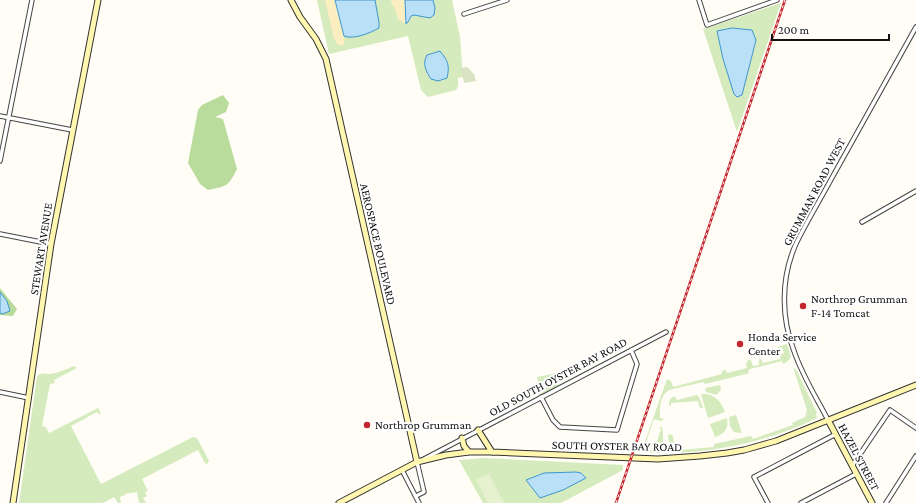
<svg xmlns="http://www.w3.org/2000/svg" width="916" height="503" font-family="'Crimson Pro',serif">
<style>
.green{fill:#d5ebbd}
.forest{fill:#b9dc9c}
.sand{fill:#fbeec1}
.cemetery{fill:#d9e3c4}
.pitch{fill:#e6f2cf}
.water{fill:#b9e0f7;stroke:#3f96cf}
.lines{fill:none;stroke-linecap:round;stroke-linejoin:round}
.street-casing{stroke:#444;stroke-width:5.5}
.secondary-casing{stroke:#333;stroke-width:7}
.street{stroke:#fff;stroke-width:3.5}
.secondary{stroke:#fff6b0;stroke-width:5}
.rail-casing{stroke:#c4262e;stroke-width:2.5}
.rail{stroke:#fff;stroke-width:1;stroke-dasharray:3;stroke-linecap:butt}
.poi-dot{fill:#c4262e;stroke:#fff;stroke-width:1.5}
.labels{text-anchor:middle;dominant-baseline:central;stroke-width:4;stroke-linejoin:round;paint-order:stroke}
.street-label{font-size:12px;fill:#111;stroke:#fff}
.poi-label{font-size:12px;fill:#111;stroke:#fff;text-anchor:start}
</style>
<rect width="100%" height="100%" fill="#fffdf5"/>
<!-- green -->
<path class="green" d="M317,0H452L460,37L463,77L458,78V87L456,90L428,97L421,90L408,36L329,54Z
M781,3L737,132L703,29Z
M787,344L791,357L787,362L783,364L782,361L750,369L748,371L749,373L746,374L705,384L703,382L669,390C659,397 660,407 660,418H663V420L661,421L654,419L645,445L648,448L651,449L653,447H655L661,429L659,428L662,426L663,434V450L660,453L643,452L642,450L667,379L671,381L673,387L722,374V371L726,370L727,373L747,368L746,364L748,360H751L753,366L759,365V359H761L763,363L780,359V355L784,353L782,347L779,348L777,347Z
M74,366L77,368L54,380L55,383L50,384L42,426L46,427L49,433L98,408L97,405L101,414H99L97,412L71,426L101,484L193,437L197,438L209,461L207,464L205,463L198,450L142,479L148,491L145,492L147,496L143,498L146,503H139L137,492L125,494V495L120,497L121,503H118L114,497L103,503H19L37,376C42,372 45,374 50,374C59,373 66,369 74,366Z
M793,367L797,371L817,413L816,414L817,418L815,419C769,441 722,451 672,453L670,451L668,435L671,434L673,436C674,442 673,445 680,447L681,450L714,447V444L751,436L753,439L793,425L792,423L805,417L807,410Z
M557,373L559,388L541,397L537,377Z
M720,385L721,390L716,395L706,392L705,388Z
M701,394C714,393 721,401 725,412L708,418Z
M697,395L699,397L703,408H700L698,401L671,403V406L669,405C669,401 670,398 675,396L677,400Z
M736,415L742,433L734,432L730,426L729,417Z
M727,418C729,428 725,434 715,437L710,424Z
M484,458L623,465V470L561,503H483L459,460Z"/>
<!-- forest -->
<path class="forest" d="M223,95L229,103L226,112L215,117L223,119L237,169C228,187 227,186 208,190L200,184L188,163L198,110L202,105Z
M0,288L17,309L13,316L0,315Z"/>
<!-- sand -->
<path class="sand" d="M325,0H335C338,10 348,38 343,46L337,44L334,39Z
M391,0H405L406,24L398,19L394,6L392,5Z"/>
<!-- cemetery -->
<path class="cemetery" d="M467,67L474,74L476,81L464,83L461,68Z"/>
<!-- pitch -->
<path class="pitch" d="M489,474L504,503H488L476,480Z"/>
<!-- water -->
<path class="water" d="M335,0H375L379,22V28C370,33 354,40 344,36Z
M405,0H433L435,8L434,15L430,18L414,15L411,16L408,22L406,24Z
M732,28L752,30L756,40L742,95L737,97L734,94L723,59L717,31Z
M440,51C448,61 450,65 447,78L438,81L431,79C426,72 422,63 427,55Z
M0,292L7,301L10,311L2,314L0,313Z
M576,472L581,473L586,478L563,490L540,498L526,480L544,473Z"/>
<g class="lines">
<!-- street casing -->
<g class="street-casing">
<path id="street" d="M699,0L707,25L777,0
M464,14L507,0
M0,116L72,130
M0,161L32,0
M862,222L916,191
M0,234L51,244
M0,392L29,398
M541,397L553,420L560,427L617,430L637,364L631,350
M828,420C816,397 802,375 794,351C781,318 781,279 795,246C799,237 804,228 809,219L916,27
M424,459L666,332
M852,466L890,410L916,428
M402,470L419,503
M416,496L424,492L417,462L418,461
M768,503L754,477L836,434
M801,503L856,474
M886,503L916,456"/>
</g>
<!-- secondary casing -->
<g class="secondary-casing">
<path id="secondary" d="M291,0L300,17L316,39L326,59L417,462
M828,420L872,503
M478,430L492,452
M462,438L464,446L469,452
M13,503L51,244L98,0
M339,503L417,462L446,455L469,452H492L658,459L700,456L727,453L744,450L776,441L916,385"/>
</g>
<!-- street -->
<use href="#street" class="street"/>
<!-- secondary -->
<use href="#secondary" class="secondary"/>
<!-- rail casing -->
<g class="rail-casing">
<path id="rail" d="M616,503L785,0"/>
</g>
<!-- rail -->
<use href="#rail" class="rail"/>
</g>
<!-- markers -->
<g class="poi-dot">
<circle cx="803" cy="306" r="4"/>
<circle cx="740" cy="344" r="4"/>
<circle cx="367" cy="425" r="4"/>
</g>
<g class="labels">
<!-- street labels -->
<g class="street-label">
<text transform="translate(814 192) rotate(-62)">GRUMMAN ROAD WEST</text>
<text transform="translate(378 244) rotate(77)">AEROSPACE BOULEVARD</text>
<text transform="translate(41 249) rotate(-81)">STEWART AVENUE</text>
<text transform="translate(558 377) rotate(-28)">OLD SOUTH OYSTER BAY ROAD</text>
<text transform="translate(617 446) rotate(1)">SOUTH OYSTER BAY ROAD</text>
<text transform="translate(859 457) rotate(62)">HAZEL STREET</text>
</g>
<!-- poi labels -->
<g class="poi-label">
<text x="811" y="299">Northrop Grumman<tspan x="811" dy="14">F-14 Tomcat</tspan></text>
<text x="748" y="337">Honda Service<tspan x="748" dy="14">Center</tspan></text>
<text x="375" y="425">Northrop Grumman</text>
</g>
</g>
<!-- scale -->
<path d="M772 34v6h117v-6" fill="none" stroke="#111111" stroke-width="2"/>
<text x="778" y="34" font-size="12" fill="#111111" stroke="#ffffff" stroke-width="3" paint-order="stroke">200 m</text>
</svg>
